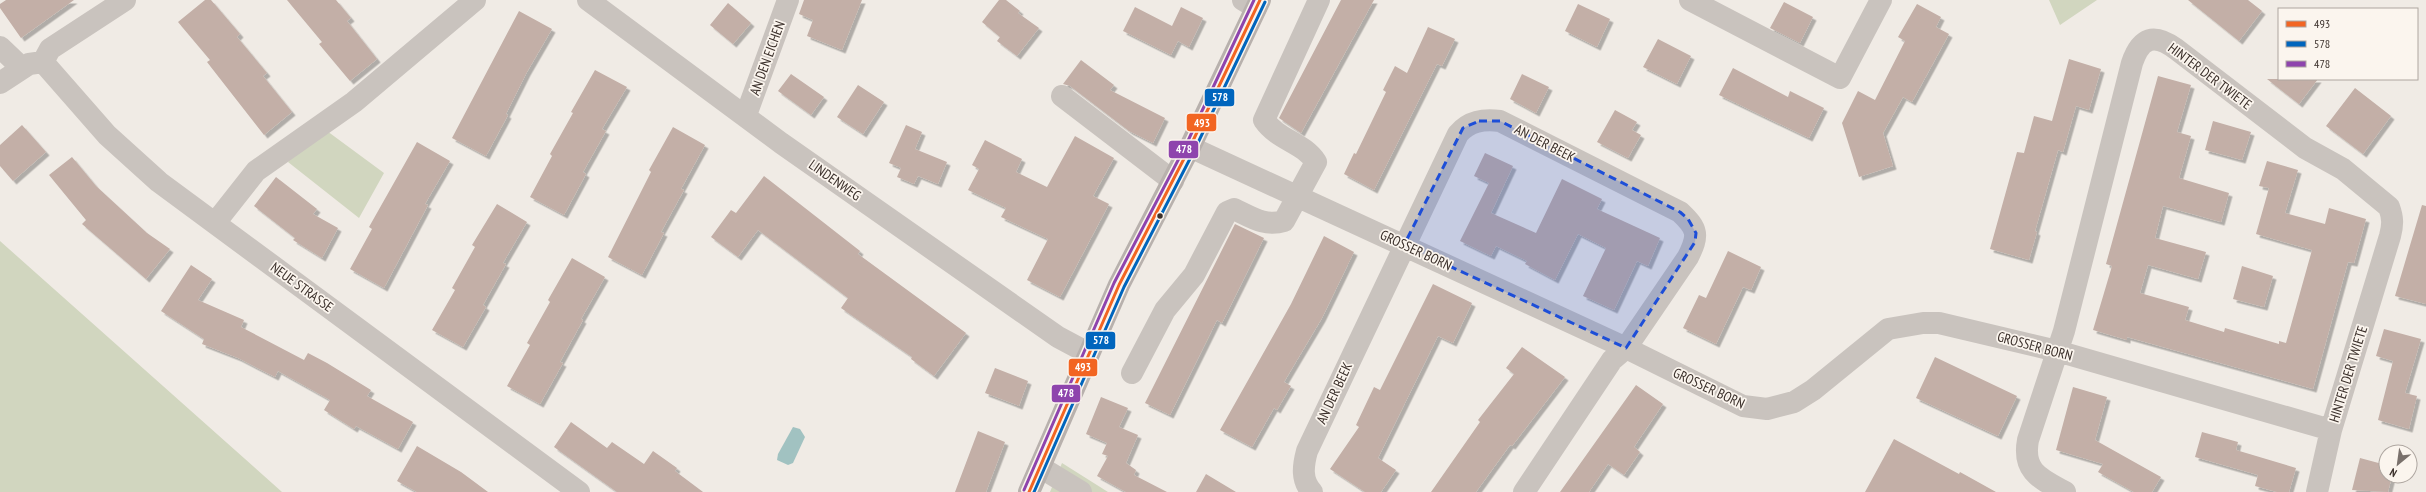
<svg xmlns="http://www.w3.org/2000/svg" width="2426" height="492" font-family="'PT Sans Narrow',sans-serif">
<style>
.green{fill:#d1d6bf}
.water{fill:#a1c2c1}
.building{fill:#c3afa7;filter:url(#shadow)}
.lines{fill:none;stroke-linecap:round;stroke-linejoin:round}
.minor{stroke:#c9c3be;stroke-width:22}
.major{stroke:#b8b1ad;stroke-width:22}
.bus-1-casing{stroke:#fbf5ee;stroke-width:6}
.bus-2-casing{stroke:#fbf5ee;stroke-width:6}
.bus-3-casing{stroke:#fbf5ee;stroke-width:6}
.bus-1{stroke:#f26522;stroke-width:3}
.bus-2{stroke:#0065bd;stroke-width:3}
.bus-3{stroke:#8e44ad;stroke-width:3}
.marked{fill:#1d4ed8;fill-opacity:0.2;stroke:#1d4ed8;stroke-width:3;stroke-dasharray:8 5;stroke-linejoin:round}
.bus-dot{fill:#3b302b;stroke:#fbf5ee;stroke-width:1.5}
.labels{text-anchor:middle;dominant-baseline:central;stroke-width:3.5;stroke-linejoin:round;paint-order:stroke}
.street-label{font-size:14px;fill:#3b302b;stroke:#fbf5ee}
.line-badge{stroke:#fbf5ee;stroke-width:1.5}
.badge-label{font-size:11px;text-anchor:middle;font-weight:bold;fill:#fff}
</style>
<defs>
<filter id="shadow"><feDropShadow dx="3.5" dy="3.5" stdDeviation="0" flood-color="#0004"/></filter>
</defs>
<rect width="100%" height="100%" fill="#f0ebe5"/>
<!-- green -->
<path class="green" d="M2049,0H2097L2060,25Z
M327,131L384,173L359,218L288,162L294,155Z
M0,241L282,492H0Z
M1062,463L1108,492H1050Z"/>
<!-- water -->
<path class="water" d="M793,427L800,429L805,437L793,463L788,465L777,460L778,454Z"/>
<!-- building -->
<path class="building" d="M6,0H74L21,38L0,8V4Z
M205,0H211L240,34L237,37L267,73L263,76L292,112L264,135L207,62L210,60L178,22Z
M287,0H336L351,18L347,21L377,59L350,81L319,44L322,42Z
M804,0H862L842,50L807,36L813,20L799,14Z
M999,0H1006L1020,11L1018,13L1039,28L1017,56L997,41L1000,37L982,22Z
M1341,0H1374L1301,133L1279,118Z
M2188,0H2248L2262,11L2239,41Z
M1784,2L1813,17L1800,43L1770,28Z
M728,3L751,23L733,44L710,25Z
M1578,4L1610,19L1597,47L1565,31Z
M1917,4L1941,17L1936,27L1949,34L1912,102L1903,97L1883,133L1893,166L1859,177L1842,123L1858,91L1875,100L1905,41L1898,37Z
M1135,7L1172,26L1181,7L1203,18L1189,47L1178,41L1171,55L1123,31Z
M519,11L552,29L527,72L506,114L508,115L486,156L452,138Z
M1428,27L1455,39L1442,66L1437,64L1374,190L1344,174L1354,153L1356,154L1386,92L1383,90L1395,66L1407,73Z
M1658,39L1691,56L1677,84L1643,67Z
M2069,59L2101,69L2089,110L2076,106L2063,152L2058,150L2035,231L2037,232L2029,260L1990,249L2017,152L2024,153L2034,116L2052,121Z
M1081,60L1114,85L1110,90L1165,118L1153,143L1129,131L1070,86L1063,84Z
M1733,68L1788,97L1790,91L1824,108L1809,138L1719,95Z
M595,70L627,87L602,129L606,131L583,172L586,174L564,215L530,197L552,156L550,154L573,113L571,112Z
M791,74L824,97L811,115L778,91Z
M1522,74L1549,87L1536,113L1510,99Z
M2158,76L2191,85L2177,132L2191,136L2179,178L2229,193L2221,222L2163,206L2155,238L2206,252L2198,279L2148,265L2140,293L2189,307L2185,320L2224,332L2225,328L2279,344V341L2286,343L2312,250L2256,234L2269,188L2259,186L2267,161L2298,170L2285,213L2325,224L2329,208L2366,219L2354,263L2348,262L2313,389L2127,337V340L2093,330L2112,266L2106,264Z
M2267,79H2318L2299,104Z
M858,85L884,102L863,134L837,117Z
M2355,88L2391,116L2363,154L2326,126Z
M1615,110L1637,122L1632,130L1641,135L1628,158L1597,142Z
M2213,121L2251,132L2242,160L2205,150Z
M22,125L46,152L13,181L0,166V145Z
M906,125L922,132L915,149L947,162L938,184L918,176L914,184L897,177L901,168L889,163Z
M673,127L705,145L681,189L684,190L661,232L664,233L642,275L608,257L651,172L649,170Z
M1075,136L1114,158L1093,196L1109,204L1060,297L1027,280L1048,239L1001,217L1006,208L968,190L979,169L972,165L985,140L1022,159L1016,172L1047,187Z
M417,142L450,161L425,204L428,205L384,288L350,269L372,229L369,227Z
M1485,153L1513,166L1491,213L1536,233L1562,179L1602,199L1597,209L1660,238L1648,266L1637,261L1614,310L1583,296L1606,248L1578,234L1555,280L1525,264L1527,261L1496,246L1491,256L1460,241L1489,183L1474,176Z
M72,157L96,186L147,233L170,249L146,279L82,224L86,220L49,175Z
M764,176L860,251L858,254L966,333L934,376L911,359L912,357L841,308L848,298L758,230L738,257L711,237L731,210L736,213Z
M276,177L317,209L313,214L338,228L322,258L293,240L295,238L254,206Z
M497,204L527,222L503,263L506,264L483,305L486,307L463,347L432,330L455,290L452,288L475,247L472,245Z
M2422,205L2426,206V304L2395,296Z
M1235,224L1264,238L1222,323L1217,320L1170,415L1145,403Z
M1324,236L1354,252L1322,318L1284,382L1291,386L1277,410L1274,408L1252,447L1220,430L1291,304Z
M1728,251L1761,267L1751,290L1743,287L1716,344L1683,328L1699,295L1706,298Z
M572,258L605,277L581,319L583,320L560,362L563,363L540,404L507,386L530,345L527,343L550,302L548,300Z
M191,265L212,279L198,300L244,320L241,327L304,360L308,353L327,363L371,390L367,396L413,422L398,449L356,426L354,429L324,410L330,400L278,371L275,377L238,358L202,344L204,339L161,311Z
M2242,266L2273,276L2264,307L2233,299Z
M1433,284L1472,303L1453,343L1438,336L1378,458L1396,470L1381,492H1365L1330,469L1359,427L1356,425L1374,387L1380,390Z
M2384,329L2421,339L2405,393L2417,396L2409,429L2378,420L2393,361L2376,356Z
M1522,347L1565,377L1512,446L1510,445L1476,492H1431L1480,422L1478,420L1514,374L1506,368Z
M1935,357L2017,396L1998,436L1916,398Z
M995,368L1028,381L1019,406L985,393Z
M1636,385L1663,404L1634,447L1640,452L1624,475L1608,464L1589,492H1560Z
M2073,387L2107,397L2095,440L2161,477L2152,492H2134L2098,472L2103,464L2056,450Z
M1101,397L1128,408L1119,427L1138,435L1126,463L1136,470L1134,475L1167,492H1126L1097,476L1108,456L1102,454L1107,443L1086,434Z
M571,422L607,448L612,442L644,464L653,451L677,468L675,471L703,492H617L554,447Z
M978,431L1005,442L986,492H955Z
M2202,432L2238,442L2236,450L2296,468L2289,492H2277L2255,486L2258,475L2195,457Z
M1894,439L1959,474L1960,472L1996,492H1865Z
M417,446L461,472L488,492H417L397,481Z
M2360,458L2386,465V476H2392L2388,492L2352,490Z
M1206,474L1236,492H1196Z"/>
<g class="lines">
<!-- minor -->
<path class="minor" d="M588,0L781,143L1058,337L1088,353
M1243,0L1256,8
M1690,0L1840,78L1881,0
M0,47L22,68
M43,62L107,135L159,182L579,492
M43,62L50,49L125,0
M0,83L29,64L43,62
M1062,96L1173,181
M746,115L788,0
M1190,147L1626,348L1743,406L1767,409L1794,402L1813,390L1888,329L1923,323H1939L2057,351L2331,430
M215,223L256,171L354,102L475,0
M1132,373L1165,310L1194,275L1227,212L1234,209C1251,217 1265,227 1284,221L1316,162C1303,142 1279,141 1264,120L1319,0
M1040,467L1081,492
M1312,492C1301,480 1303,466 1307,451L1458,134C1469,121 1483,119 1500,121L1680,212C1698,229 1699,235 1688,257L1626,348L1612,360L1524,492
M2065,492C2041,479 2022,472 2028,440L2064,331L2132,63C2141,37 2154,33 2176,49L2305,148L2343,169L2389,207C2393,218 2393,225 2390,236L2331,430L2317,492"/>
<!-- major -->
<path class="major" d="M1029,492L1119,285L1190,147L1260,0"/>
<!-- bus-1 casing -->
<g class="bus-1-casing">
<path id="bus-1" d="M1029,492L1119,285L1190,147L1260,0"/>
</g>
<!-- bus-2 casing -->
<g class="bus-2-casing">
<path id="bus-2" d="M1034,492L1124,287L1195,149L1265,2"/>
</g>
<!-- bus-3 casing -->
<g class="bus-3-casing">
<path id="bus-3" d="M1024,490L1114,283L1186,145L1254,0"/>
</g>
<!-- bus-1 -->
<use href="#bus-1" class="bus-1"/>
<!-- bus-2 -->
<use href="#bus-2" class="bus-2"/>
<!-- bus-3 -->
<use href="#bus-3" class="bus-3"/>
</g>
<!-- marked area -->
<path class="marked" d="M1479,121H1500L1680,212L1688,219L1696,233L1695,242L1626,348L1404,245L1463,128Z"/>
<!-- markers -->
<circle class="bus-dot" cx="1160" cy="216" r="3.5"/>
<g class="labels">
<!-- street labels -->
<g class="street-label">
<text transform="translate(767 58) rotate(-70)">AN DEN EICHEN</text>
<text transform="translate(2210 76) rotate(37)">HINTER DER TWIETE</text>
<text transform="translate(1545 143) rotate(27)">AN DER BEEK</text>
<text transform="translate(835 180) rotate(35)">LINDENWEG</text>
<text transform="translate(1416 250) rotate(25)">GROSSER BORN</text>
<text transform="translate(302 287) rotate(36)">NEUE STRASSE</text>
<text transform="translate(2035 346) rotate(15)">GROSSER BORN</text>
<text transform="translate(2348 374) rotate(-73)">HINTER DER TWIETE</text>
<text transform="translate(1709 388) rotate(25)">GROSSER BORN</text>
<text transform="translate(1334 393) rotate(-65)">AN DER BEEK</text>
</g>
</g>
<g class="line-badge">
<rect x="1204" y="88" width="31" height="19" rx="4" fill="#0065bd"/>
<rect x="1186" y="113" width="31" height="19" rx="4" fill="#f26522"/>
<rect x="1168" y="140" width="31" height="19" rx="4" fill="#8e44ad"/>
<rect x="1085" y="331" width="31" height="19" rx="4" fill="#0065bd"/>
<rect x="1068" y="358" width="30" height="19" rx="4" fill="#f26522"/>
<rect x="1051" y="384" width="30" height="19" rx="4" fill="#8e44ad"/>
</g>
<g class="badge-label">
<text x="1220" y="101">578</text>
<text x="1202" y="127">493</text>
<text x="1184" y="153">478</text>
<text x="1101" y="344">578</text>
<text x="1083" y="371">493</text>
<text x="1066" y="397">478</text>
</g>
<!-- legend -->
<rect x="2278" y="8" width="140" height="72" fill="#fbf5ee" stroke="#aea6a0"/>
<rect x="2286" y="21" width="20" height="6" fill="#f26522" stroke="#aea6a0"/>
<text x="2314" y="28" font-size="12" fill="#3b302b">493</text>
<rect x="2286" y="41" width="20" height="6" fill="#0065bd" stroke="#aea6a0"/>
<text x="2314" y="48" font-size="12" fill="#3b302b">578</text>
<rect x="2286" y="61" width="20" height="6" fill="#8e44ad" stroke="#aea6a0"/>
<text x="2314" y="68" font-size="12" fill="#3b302b">478</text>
<!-- north arrow -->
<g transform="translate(2398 464) rotate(209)"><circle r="19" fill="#fbf5ee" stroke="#aea6a0"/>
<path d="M0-3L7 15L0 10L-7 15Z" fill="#7a716c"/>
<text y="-6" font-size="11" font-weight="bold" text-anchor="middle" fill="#3b302b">N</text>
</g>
</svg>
